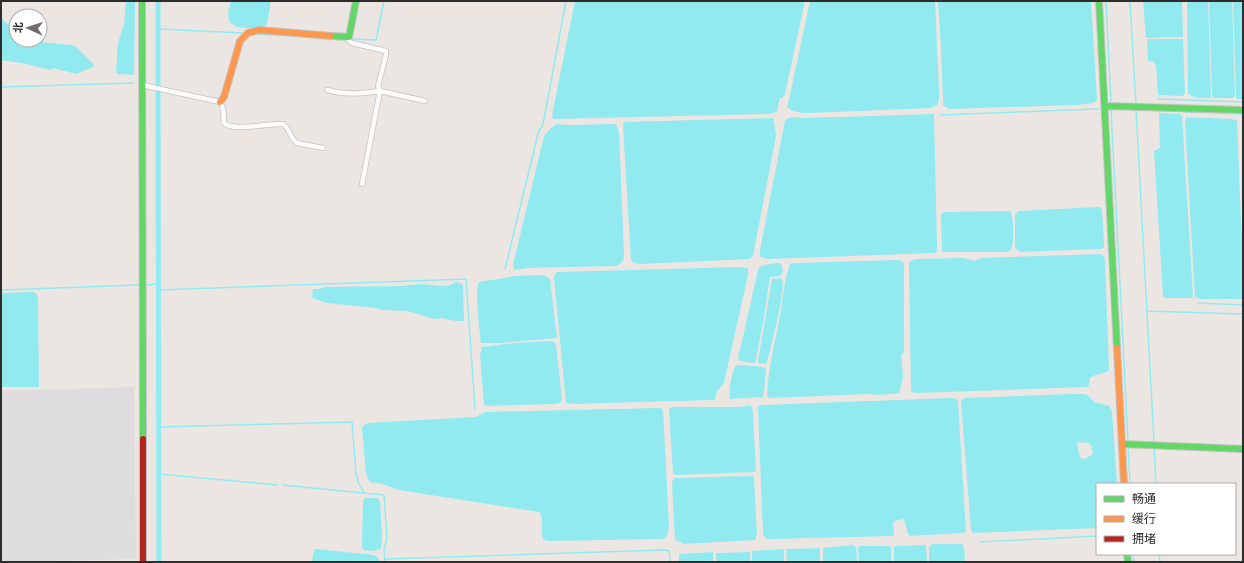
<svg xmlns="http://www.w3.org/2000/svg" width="1244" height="563" font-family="'Sofia Sans Condensed','Noto Sans SC',sans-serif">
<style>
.industrial{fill:#dedcde}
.water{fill:#92eaf1;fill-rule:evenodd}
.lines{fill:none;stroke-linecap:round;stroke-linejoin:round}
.stream{stroke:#92eaf1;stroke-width:1.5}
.canal{stroke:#92eaf1;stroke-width:5}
.street-casing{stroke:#c3c2c2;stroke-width:6}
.fast-casing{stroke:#c3c2c2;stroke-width:8}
.slow-casing{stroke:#c3c2c2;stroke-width:8}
.jam-casing{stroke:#c3c2c2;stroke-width:8}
.street{stroke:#fcfbfb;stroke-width:4.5}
.fast{stroke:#63d668;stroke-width:6}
.slow{stroke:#ff974d;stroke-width:6}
.jam{stroke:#b3261e;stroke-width:6}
</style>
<rect width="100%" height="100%" fill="#ece6e2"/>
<!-- industrial -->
<path class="industrial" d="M134,387L136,559L1,562V391Z"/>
<!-- water -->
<path class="water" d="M126,1H135L134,75L118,74L116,72L118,43L124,24Z
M231,1H270V7L267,24C261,29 256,28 249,28C228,28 225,20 231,1Z
M575,1H805L785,94L782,98H780L777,111L776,112L769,114L554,119L552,118L553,110Z
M810,1H935L939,91V100L937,105L930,108L811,113C803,113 793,113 787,107L788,104Z
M938,1H1091L1097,100L1093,103L1077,105L949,109L943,105V100L941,48Z
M1143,1H1182L1183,36L1181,37L1146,38Z
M1187,1H1208L1211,98C1203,98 1192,99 1188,93Z
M1209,1H1232L1235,96L1233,98H1214L1212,95Z
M1233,1H1243V99H1237L1236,97Z
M1,17L4,21L16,31V40H29L32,41L71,45L75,46L95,66L76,74L53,68L50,70L27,64L1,60Z
M1148,39H1183L1185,93L1184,95L1182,96L1158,95L1156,66L1154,62L1148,61L1147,42V40Z
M1159,113L1180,114L1182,116L1193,296L1192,298H1165L1163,297V295L1154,151L1160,148Z
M934,114L937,247V251L935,253L768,259L763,258L760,256V250L785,121C788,115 798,118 804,118Z
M1186,117L1232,119L1237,121L1243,273V299H1200L1195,297L1185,123Z
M773,118L774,121L776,136L753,256L750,259L640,264L634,263L631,260L623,127L624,122Z
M557,124L568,125L614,124L617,126L619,133L624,253C624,260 623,263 616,266L528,268L514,270L513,265L544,136L551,128Z
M1097,207H1100L1102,210L1104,243V247L1101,249L1021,252L1017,250L1015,247V216L1016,213L1019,211Z
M1010,211C1014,216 1014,240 1012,247C1012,250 1011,250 1008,252H942L941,217L942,213L946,212Z
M1101,254L1104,256L1105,259L1109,370C1104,375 1096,373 1090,378L1089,385L1087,387L916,393L912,392L911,390L909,266V262L915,259L962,258C973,259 971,263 982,258Z
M898,260L902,261L904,263V352L901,356L903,377L899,393L878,395L869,394L769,398L767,396C768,368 775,343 780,316C783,299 784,280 790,264L794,263Z
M776,263H781L783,272L780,276L770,277L763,323L756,359L755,363L739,361L738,355L741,346L758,270L761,266Z
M738,267L748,268V275L724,383L717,391L715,399L712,400L573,404L566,403L554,278L555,274L557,272Z
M544,275L550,279L557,338L500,343H481C480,332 474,290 479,282L516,276Z
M780,278L782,279C786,291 771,346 767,362L766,364L758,363V361L772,279Z
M455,282L461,283L463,285L464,320L463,321H456L442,318L434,319L407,311L382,310L375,308L327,303L312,298L313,289H320L325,287L401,286L420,284L444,286L451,285Z
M32,292L36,293L38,297L39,387H1V293Z
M550,341L554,342L556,344L562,399L561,403L554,404L486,406L484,404L480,355L482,347L515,343Z
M736,365L755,366L766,368L764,393L763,397L730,399C728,392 732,371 736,365Z
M1072,394H1082L1088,395L1094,402L1109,406L1112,411L1117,484H1097V528L973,533L971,530L961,402L964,398ZM1079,442L1089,443L1091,445L1093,454L1085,459L1080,458L1077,443Z
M952,398L956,399L958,401L966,531L964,533L911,536L908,534L905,522L903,519L895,521L893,523L894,536L771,539C767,539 764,538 763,534L758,410V406L761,405Z
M751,405L753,412L756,472L676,475L673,474L669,409L672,407H739Z
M661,408L663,411L669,525C668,531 669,536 663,539L547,541L543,539C539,531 545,519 539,512L399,490L383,484L370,482L368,478L366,473L362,428L364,425L368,423L476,417L485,412Z
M750,476H753L754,479L757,533L755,540L684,544L675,540L672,482L674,479L676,478Z
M365,498H378L380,501L382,536L381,549L372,551L364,550L362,547L363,500Z
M932,544H962L964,547L965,562H929V547Z
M853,545L856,547L857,562H823V548Z
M925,545L926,546L927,562H894V548L895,546Z
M860,546H890L891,547V562H859L858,548Z
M820,548V562H787L786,549Z
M317,549L373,555L378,557L380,562H312L314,550Z
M784,549V562H752V551Z
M713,552V562H679V554Z
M750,552V562H717L716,553Z"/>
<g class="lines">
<!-- stream -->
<path class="stream" d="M1106,1L1111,102
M1130,1L1136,105
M158,29L242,33
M256,34L292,36
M352,39L376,40L384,1
M1,87L133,83
M1158,99L1243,102
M1136,109L1154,442
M1111,110L1128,440
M1185,112L1243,114
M940,115L1098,109
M505,269L539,130L542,127L544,119L566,1
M147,285L158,284
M1,290L138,285
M158,290L466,279L475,409
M1198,303L1243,305
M1147,311L1243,314
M158,427L352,422L356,473L358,482L364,493
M1154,446L1156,484
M1128,448L1130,484
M159,474L277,485
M282,485L384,495L387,538L384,550L385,562
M980,542L1097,536
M1133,554L1134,562
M1159,554L1160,562
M385,559L664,550L669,551L670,562"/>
<!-- canal -->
<path class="canal" d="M158,1V85
M158,92L159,562"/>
<!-- street casing -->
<g class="street-casing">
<path id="street" d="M347,36L349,41L352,43L386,51V55L378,86L380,91L425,101
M142,85L220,102C225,110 223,114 224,123C234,132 269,123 283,124L287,128L293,139L297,143L323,148
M327,90C347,95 359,94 380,91L362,184"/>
</g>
<!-- fast casing -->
<g class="fast-casing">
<path id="fast" d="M142,1L143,439
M1099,1L1117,348
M331,36L349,37L356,1
M1105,106L1243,110
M1122,444L1243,449
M1127,554L1128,562"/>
</g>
<!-- slow casing -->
<g class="slow-casing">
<path id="slow" d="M220,102L224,97L240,41L248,33L259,30L331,36
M1117,348L1124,484"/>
</g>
<!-- jam casing -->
<g class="jam-casing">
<path id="jam" d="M143,439V562"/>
</g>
<!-- street -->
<use href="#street" class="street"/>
<!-- fast -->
<use href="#fast" class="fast"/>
<!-- slow -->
<use href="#slow" class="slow"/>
<!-- jam -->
<use href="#jam" class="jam"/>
</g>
<!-- border -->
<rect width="1244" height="563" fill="none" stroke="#2d2d2d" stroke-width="4"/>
<!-- legend -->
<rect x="1096" y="483" width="140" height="72" fill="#ffffff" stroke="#ababab"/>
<rect x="1104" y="496" width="20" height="6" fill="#63d668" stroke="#ababab"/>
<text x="1132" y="503" font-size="12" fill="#2d2d2d">畅通</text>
<rect x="1104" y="516" width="20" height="6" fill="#ff974d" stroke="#ababab"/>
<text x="1132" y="523" font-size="12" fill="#2d2d2d">缓行</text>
<rect x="1104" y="536" width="20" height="6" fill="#b3261e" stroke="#ababab"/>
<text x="1132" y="543" font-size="12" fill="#2d2d2d">拥堵</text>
<!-- north arrow -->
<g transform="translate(28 28) rotate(273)"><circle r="19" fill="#ffffff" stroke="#ababab"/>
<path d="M0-3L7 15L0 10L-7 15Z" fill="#706e6c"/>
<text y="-6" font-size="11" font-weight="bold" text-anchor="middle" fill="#2d2d2d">北</text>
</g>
</svg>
